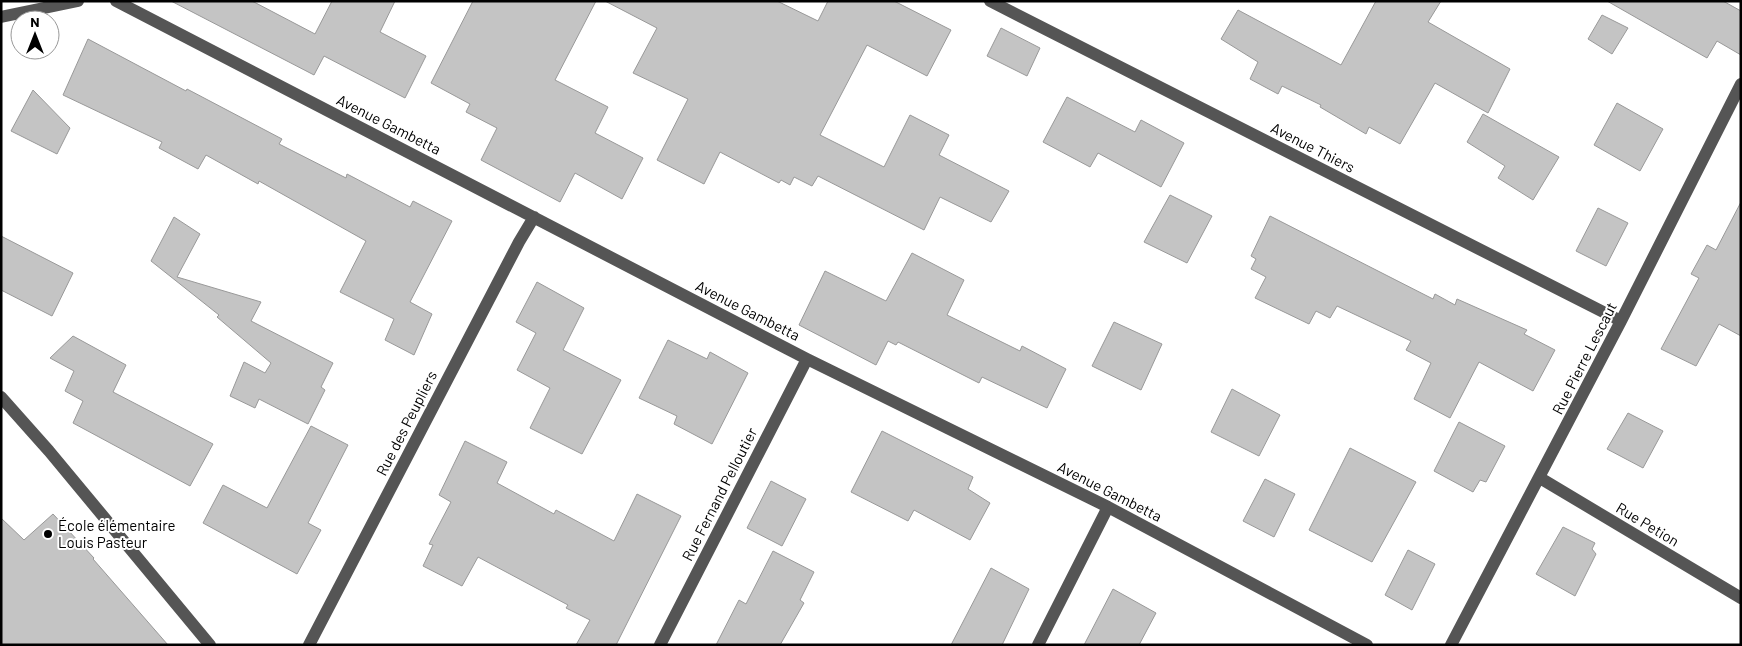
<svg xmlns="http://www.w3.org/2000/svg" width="1742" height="646" font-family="Barlow,sans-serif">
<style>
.building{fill:#c4c4c4;stroke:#999}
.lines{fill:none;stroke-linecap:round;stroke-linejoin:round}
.minor{stroke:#555;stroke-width:12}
.poi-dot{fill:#000;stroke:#fff;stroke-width:2}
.labels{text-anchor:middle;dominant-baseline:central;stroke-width:4;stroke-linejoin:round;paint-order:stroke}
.street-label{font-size:15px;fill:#000;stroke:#fff}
.poi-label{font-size:15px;fill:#000;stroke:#fff;text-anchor:start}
</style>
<rect width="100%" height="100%" fill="#fff"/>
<!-- building -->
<path class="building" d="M171,1H252L315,34L332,1H395L380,32L426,56L405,98L324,56L314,75Z
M473,1H596L555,80L608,107L595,133L643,158L622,199L575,173L560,202L481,160L497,128L466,112L470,104L431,83Z
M605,1H777L818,21L828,1H894L951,30L927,76L867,45L820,135L884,167L910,115L949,135L939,155L1009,191L991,222L940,197L924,230L818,176L812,186L794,177L790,185L781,180L779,183L720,152L704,184L657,160L688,99L633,73L657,28Z
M1376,1H1441L1428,22L1510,69L1488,113L1435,83L1400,144L1369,127L1366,134L1320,107L1321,105L1282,86L1278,94L1250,79L1258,62L1221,39L1238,10L1341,65Z
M1607,1H1723L1741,11V55L1717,41L1707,58Z
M1602,15L1628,28L1612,54L1588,39Z
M1001,28L1040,48L1027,76L987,56Z
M88,39L186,91L187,89L282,139L279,144L346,178L347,174L410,207L413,201L452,221L410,302L432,314L414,355L385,340L394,319L340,292L366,241L259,181L258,184L206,155L198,169L159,148L162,142L63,95Z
M33,90L70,128L57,154L11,131Z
M1067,97L1135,132L1141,120L1184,143L1161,187L1098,153L1090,167L1043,142Z
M1617,103L1663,129L1640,171L1594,145Z
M1483,114L1559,157L1533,200L1498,178L1505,166L1467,142Z
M1170,195L1212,216L1187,263L1144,242Z
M1741,202V336L1719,324L1696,366L1661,349L1699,278L1691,274L1707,245L1716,250Z
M1598,208L1628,223L1606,266L1576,251Z
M1270,216L1433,299L1435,294L1455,305L1457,299L1527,330L1524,334L1555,350L1533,391L1479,362L1450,418L1414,399L1431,363L1406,350L1411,341L1337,306L1330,318L1316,311L1309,324L1255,298L1266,277L1251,269L1256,259L1251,256Z
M174,217L200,234L177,277L261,302L251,321L333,363L321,387L325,390L308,424L259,399L255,408L230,396L244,362L265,373L271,363L217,317L219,315L151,261Z
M1,236L73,273L52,316L1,290Z
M912,253L964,280L947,315L1020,351L1022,346L1066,369L1047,408L982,377L979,383L898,342L896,345L888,341L876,365L799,325L825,271L886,301Z
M537,282L584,308L563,350L621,380L582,454L530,428L550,388L517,370L536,333L516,322Z
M1114,322L1162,344L1141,390L1092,366Z
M73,336L126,365L113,392L213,444L190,486L73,423L83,401L65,391L74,371L50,358Z
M668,340L707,359L710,352L748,373L712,444L674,424L677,416L639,398Z
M1232,389L1280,415L1259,456L1211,432Z
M1628,413L1663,431L1643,468L1607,449Z
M1459,422L1505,446L1486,482L1480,480L1473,492L1434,471Z
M311,426L348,445L308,523L321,530L297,574L203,523L223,485L267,508Z
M882,431L973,477L968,489L990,503L970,540L914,510L908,521L851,492Z
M465,441L507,462L497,483L554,514L556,510L614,541L637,494L681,516L616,645H576L590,620L566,608L568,605L478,557L462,586L423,566L433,545L429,544L451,502L439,495Z
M1350,448L1416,482L1372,562L1309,530Z
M1265,479L1295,494L1274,537L1243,521Z
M771,481L806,499L782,546L747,528Z
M53,514L94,558L93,559L168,645H1V518L24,540Z
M1563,527L1595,543L1592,549L1596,554L1575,596L1536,574Z
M1408,550L1435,564L1412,610L1385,595Z
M773,551L814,572L800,600L804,603L780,645H716L739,600L746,604Z
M991,568L1029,589L1002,645H951Z
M1113,589L1156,613L1139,645H1084Z"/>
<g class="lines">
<!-- minor -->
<path class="minor" d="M116,1L807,359L1108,507L1367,645
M990,1L1621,321
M1,17L78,1
M1,397L49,451L210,645
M1540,478L1741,598
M309,645L519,242L534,217
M660,645L807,359
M1038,645L1108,507
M1451,645L1621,321L1741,84"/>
</g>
<!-- markers -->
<circle class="poi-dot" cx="48" cy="534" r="5"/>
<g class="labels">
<!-- street labels -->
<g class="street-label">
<text transform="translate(389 124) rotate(27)">Avenue Gambetta</text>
<text transform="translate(1313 147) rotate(27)">Avenue Thiers</text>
<text transform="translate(748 310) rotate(27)">Avenue Gambetta</text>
<text transform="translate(1584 358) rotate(-63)">Rue Pierre Lescaut</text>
<text transform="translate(406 423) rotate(-63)">Rue des Peupliers</text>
<text transform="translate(1110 491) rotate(27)">Avenue Gambetta</text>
<text transform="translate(719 494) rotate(-63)">Rue Fernand Pelloutier</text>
<text transform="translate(1648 524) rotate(31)">Rue Petion</text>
</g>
<!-- poi labels -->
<g class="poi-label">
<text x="58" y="525">École élémentaire<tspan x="58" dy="17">Louis Pasteur</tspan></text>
</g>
</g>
<!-- border -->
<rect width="1742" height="646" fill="none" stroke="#000000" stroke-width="5"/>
<!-- north arrow -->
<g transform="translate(35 35)"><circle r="24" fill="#ffffff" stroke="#999999"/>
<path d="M0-4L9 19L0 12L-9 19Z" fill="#000000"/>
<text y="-8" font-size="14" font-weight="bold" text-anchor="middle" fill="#000000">N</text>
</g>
</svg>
